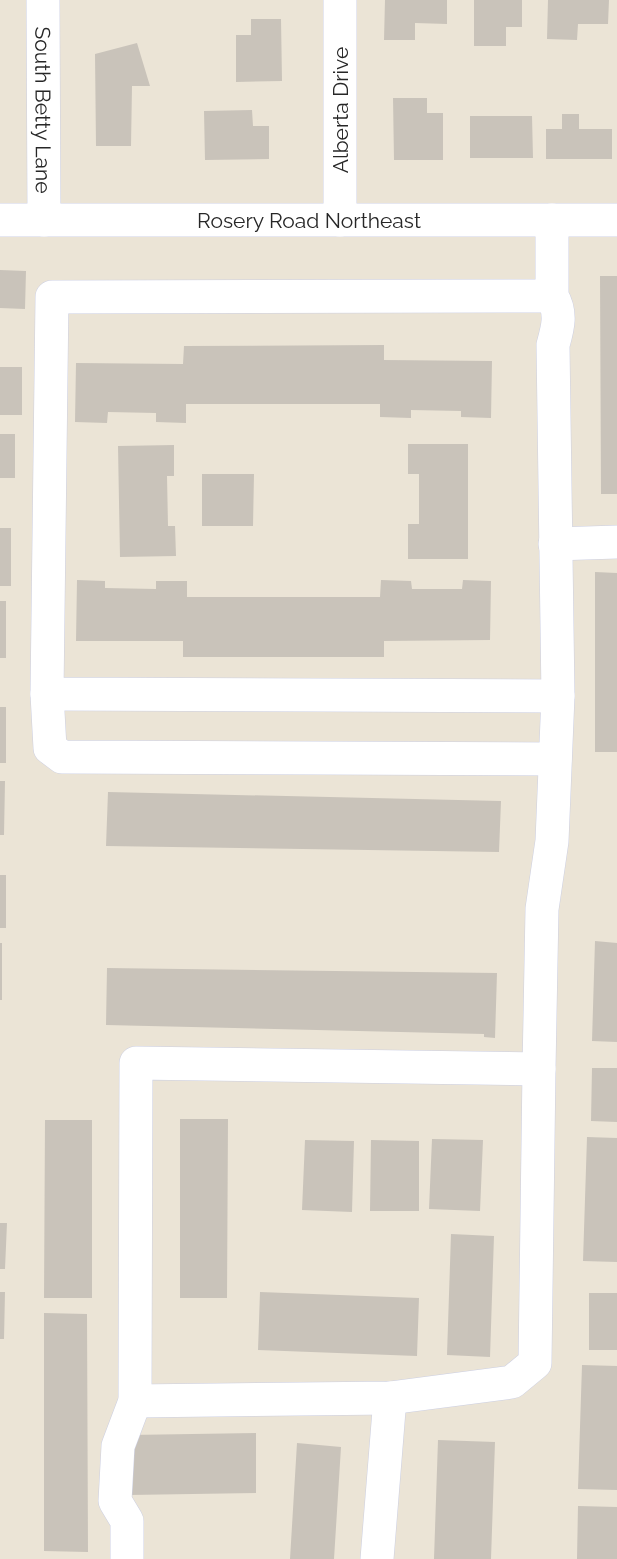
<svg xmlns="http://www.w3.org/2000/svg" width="617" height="1559" font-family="Raleway,sans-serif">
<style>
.building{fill:#c9c3ba}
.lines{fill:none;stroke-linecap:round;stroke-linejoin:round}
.minor-casing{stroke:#cccfe2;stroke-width:34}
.minor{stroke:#fff;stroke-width:33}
.labels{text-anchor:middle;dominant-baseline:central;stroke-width:4.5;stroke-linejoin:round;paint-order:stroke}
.street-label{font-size:21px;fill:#272727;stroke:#fff}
</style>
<rect width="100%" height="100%" fill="#ebe4d6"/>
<!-- building -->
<path class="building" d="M385,0H447V24L415,23V40H384Z
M474,0H522V27H506V46H474Z
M548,0H609L608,24H578L577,40L547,39Z
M251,19H281L282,81L236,82V35H251Z
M137,43L150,86H132L131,146H96L95,54Z
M393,98H427V113H443V160H394Z
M252,110L253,126H269V159L205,160L204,111Z
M562,114H579V129H612V159H546V129H562Z
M470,116H532L533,158H470Z
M0,270L26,271L25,309L0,308Z
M600,276H617V494H601Z
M384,345V360L492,361L491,418L461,417V411L411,410V418L380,417V404H186V423L156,422V413L108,412L107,423L75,422L76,363L183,364L184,346Z
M0,367H22V415H0Z
M0,434H15V478H0Z
M408,444H468V559H408V524H419V474H408Z
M174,445V476H167L168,526H175L176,556L120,557L118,446Z
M202,474H254L253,526H202Z
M0,528H11V586H0Z
M595,572L617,573V752H595Z
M77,580L105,581V588L156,589V581H187V597H380L381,580L411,581L412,589H462L463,580L491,581L490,640L384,641V657H183V641H76Z
M0,601H6V658H0Z
M0,707H6V763H0Z
M0,781H5L4,835H0Z
M108,792L501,801L499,852L106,846Z
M0,875H6V928H0Z
M595,941L617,943V1042L592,1041Z
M0,943H2V1000H0Z
M107,968L497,973L495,1038L484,1037V1034L106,1025Z
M592,1068H617V1122L591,1121Z
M180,1119H228L227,1298H180Z
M45,1120H92V1298H44Z
M587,1137L617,1138V1262L583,1261Z
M432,1139L483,1140L480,1211L429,1209Z
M305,1140L354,1141L352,1212L302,1210Z
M371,1140L419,1141V1211H370Z
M0,1223H7L5,1269H0Z
M451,1234L494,1236L490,1357L447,1355Z
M0,1292H5L4,1339H0Z
M260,1292L419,1298L417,1356L258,1350Z
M589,1293H617V1350H589Z
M44,1313L87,1314L88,1552L44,1551Z
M582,1365L617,1366V1490L578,1489Z
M256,1433V1493L129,1495V1435Z
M438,1440L495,1442L491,1559H434Z
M297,1443L341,1447L334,1559H290Z
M578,1506L617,1507V1559H577Z"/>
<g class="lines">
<!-- minor casing -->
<g class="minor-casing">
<g id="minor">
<path id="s1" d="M43,0L44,220"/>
<path d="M340,0V220"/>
<path id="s2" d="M0,220H617"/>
<path d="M552,296L52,297L47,694L558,696"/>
<path d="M555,544L617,542"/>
<path d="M47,694L50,748L62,757L555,759"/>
<path d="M135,1401L390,1398L512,1382L535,1363L539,1069"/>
<path d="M127,1559V1521L115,1501L118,1446L135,1401L136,1063L539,1069L542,909L552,841L558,696L553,345C558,327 562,313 552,296V220"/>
<path d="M377,1559L390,1398"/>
</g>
</g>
<!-- minor -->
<use href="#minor" class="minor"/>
</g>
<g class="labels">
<!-- street labels -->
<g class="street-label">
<text stroke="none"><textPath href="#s1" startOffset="110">South Betty Lane</textPath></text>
<text transform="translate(340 110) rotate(-90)">Alberta Drive</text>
<text stroke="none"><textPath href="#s2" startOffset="309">Rosery Road Northeast</textPath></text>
</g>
</g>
</svg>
